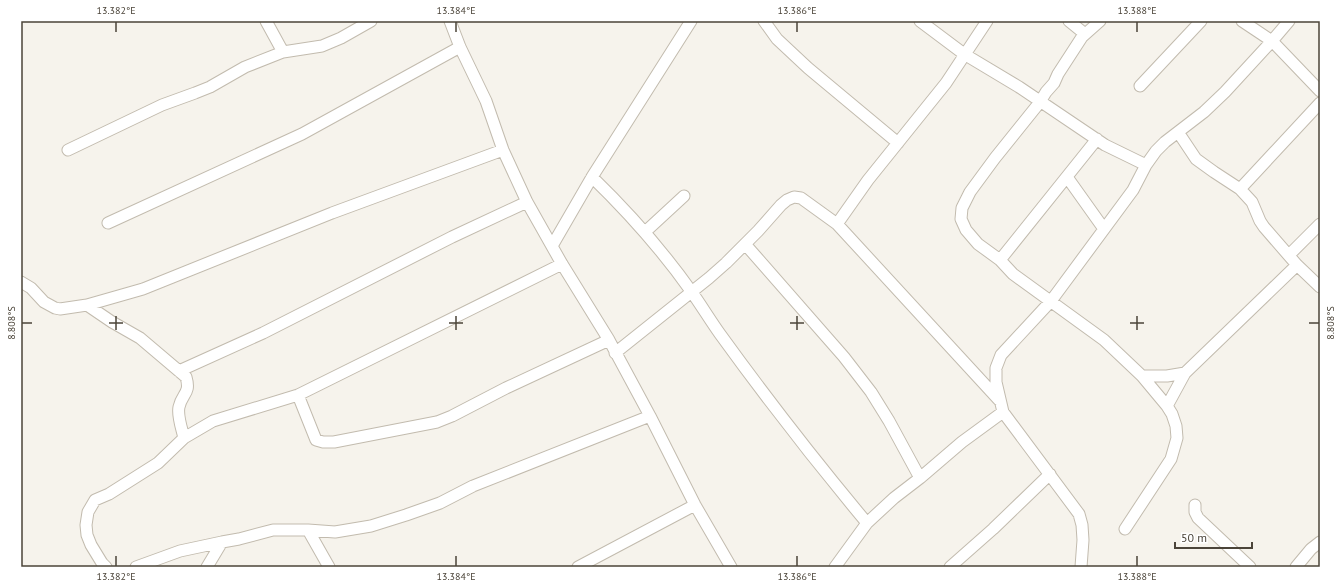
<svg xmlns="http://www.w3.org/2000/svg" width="1341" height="588" font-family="'PT Sans',sans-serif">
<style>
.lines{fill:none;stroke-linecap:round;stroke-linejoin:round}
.minor-casing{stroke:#c2bbae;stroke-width:13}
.minor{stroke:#fff;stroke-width:11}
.ticks{fill:none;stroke:#4b4439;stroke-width:1.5}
.neatline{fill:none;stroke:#4b4439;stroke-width:1.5}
.ticks-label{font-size:10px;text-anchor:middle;fill:#4b4439}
</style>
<rect width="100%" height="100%" fill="#f6f3ec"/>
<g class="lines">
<!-- minor casing -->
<g class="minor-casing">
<path id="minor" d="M266,21L283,52
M450,21L460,47L486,101L503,150L527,202L562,264L609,340L650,416L695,505L731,567
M764,21L777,39L808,68L898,143
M920,21L964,54L1019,87L1105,145L1146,165
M1069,21L1085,34
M1100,21L1082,37L1058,74L1054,83L1046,92L1040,102L995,158L970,192L962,208L961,219L966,230L978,244L1000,260L1013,274L1104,340L1142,376L1167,406L1172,414L1176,426L1177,438L1171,459L1125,529
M1242,21L1272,41L1320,91
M1140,86L1201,21
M1178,132L1196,159L1214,172L1240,189L1252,202L1260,221L1264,227L1297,265L1320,287
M68,150L162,105L195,93L210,87L245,67L283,52L322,46L341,38L371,21
M592,177C628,212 662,250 691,291C701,305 710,320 720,334C767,399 816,462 867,523
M1067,177L1104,229
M1240,189L1320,103
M108,223L302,134L460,47
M837,224L868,180L946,83L987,21
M645,232L684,196
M745,244L844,357L871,392L889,421L920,478
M552,246L592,177L691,21
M1289,255L1320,224
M1000,260L1097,139
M21,282L31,288L44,302L55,308L60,309L87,305L143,289L332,213L503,150
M87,305L112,322L140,338L186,377C191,394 182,393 179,407C177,416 182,429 184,438
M615,353L709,278L726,263L758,231L781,205L787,200L794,197L801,198L837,224L999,400
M179,371L263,333L452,237L527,202
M1142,376H1167L1185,373
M298,395L316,440L323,442H334L437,422L452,416L506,388L609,340
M1167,406L1185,373L1297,265
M1195,505V512L1198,518L1250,567
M308,530L329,567
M106,567L102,563L91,545L87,535L86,525L88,512L95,500L109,494L158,463L184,438L213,421L298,395L562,264
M136,567L180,551L222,542L239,539L273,530H308L335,532L371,526L406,515L440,503L473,486L650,416
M207,567L222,542
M578,567L695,505
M835,567L867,523L894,498L920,478L962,442L1003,412
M950,567L993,529L1050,474
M1081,567L1083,540L1082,525L1079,514L1003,412L996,382V368L1001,355L1051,301L1133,190L1146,165L1156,151L1165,142L1204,112L1225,92L1272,41L1289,21
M1296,567L1311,549L1320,542"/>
</g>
<!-- minor -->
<use href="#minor" class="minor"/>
</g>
<!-- ticks -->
<path class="ticks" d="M116,22V32M456,22V32M797,22V32M1137,22V32M116,316V330M456,316V330M797,316V330M1137,316V330M22,323H32M109,323H123M449,323H463M790,323H804M1130,323H1144M1309,323H1319M116,556V566M456,556V566M797,556V566M1137,556V566"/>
<!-- border -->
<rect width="1341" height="588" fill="none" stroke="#ffffff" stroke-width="44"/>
<!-- scale -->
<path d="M1175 542v6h77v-6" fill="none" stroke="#4b4439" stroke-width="2"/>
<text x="1181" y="542" font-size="12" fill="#4b4439" stroke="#ffffff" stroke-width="3" paint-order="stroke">50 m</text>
<rect x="22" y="22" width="1297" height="544" class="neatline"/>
<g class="ticks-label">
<text x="116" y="14">13.382°E</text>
<text x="456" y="14">13.384°E</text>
<text x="797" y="14">13.386°E</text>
<text x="1137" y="14">13.388°E</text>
<text transform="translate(11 323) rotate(-90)" y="4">8.808°S</text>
<text transform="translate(1330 323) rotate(-90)" y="4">8.808°S</text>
<text x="116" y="580">13.382°E</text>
<text x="456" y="580">13.384°E</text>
<text x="797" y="580">13.386°E</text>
<text x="1137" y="580">13.388°E</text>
</g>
</svg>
